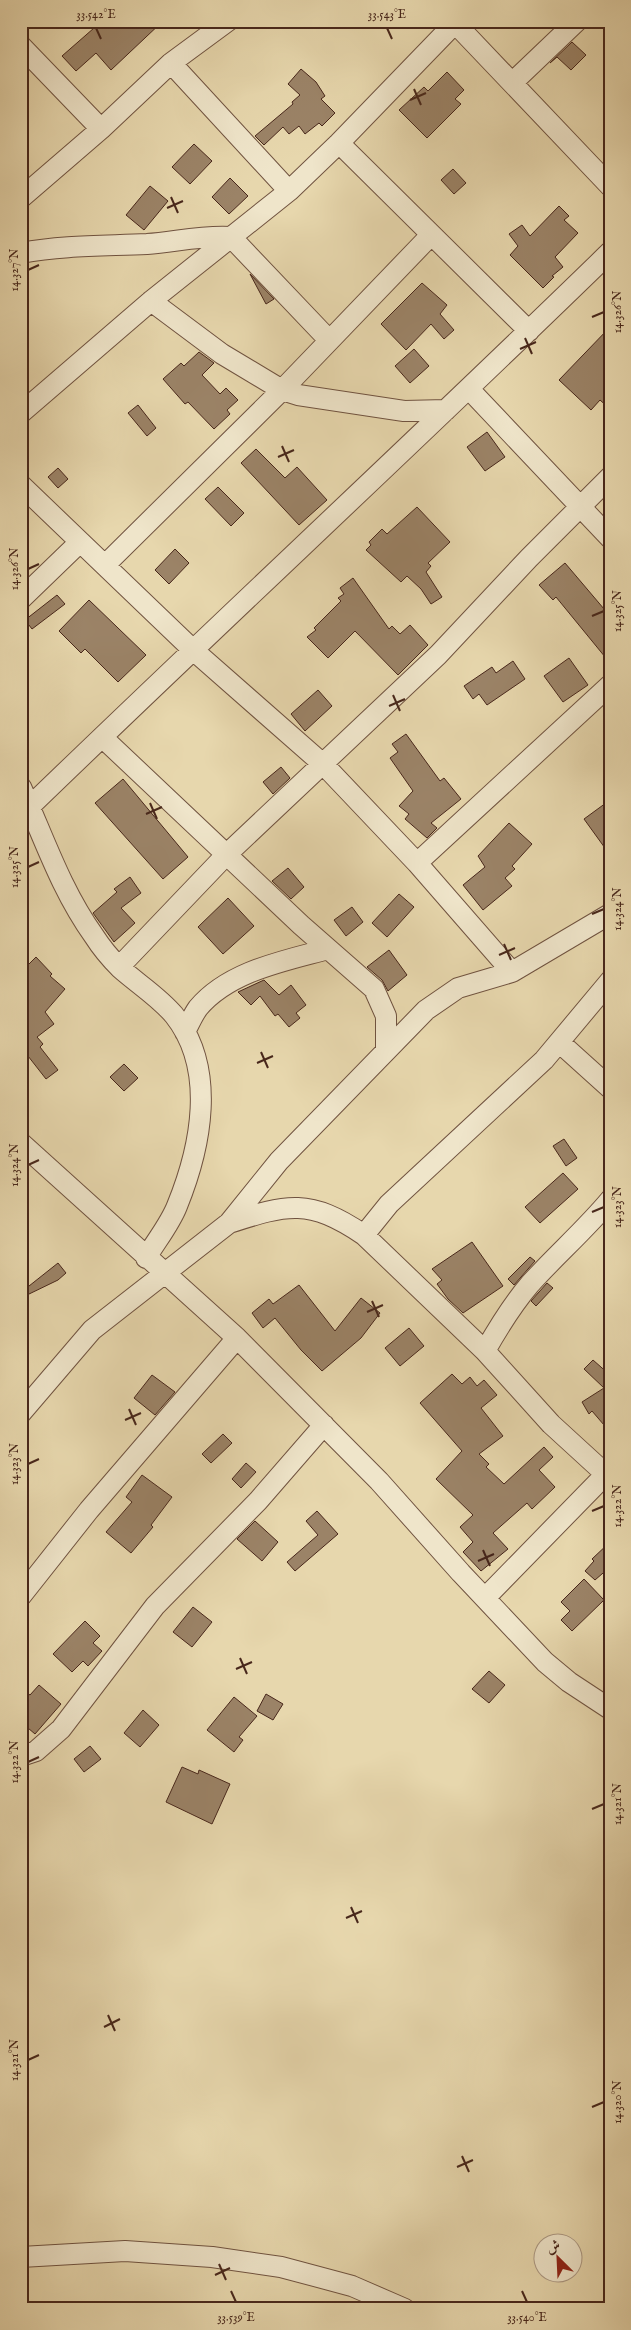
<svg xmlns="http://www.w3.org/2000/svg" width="631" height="2330" font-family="'IM FELL English',Amiri,serif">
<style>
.building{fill:#9b8367;stroke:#48271b}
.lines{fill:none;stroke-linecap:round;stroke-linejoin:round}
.street-casing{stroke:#705340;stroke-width:22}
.street{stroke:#efe5ca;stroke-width:20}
.ticks{fill:none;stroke:#48271b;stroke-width:2}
.neatline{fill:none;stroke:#48271b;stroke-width:2}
.ticks-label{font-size:12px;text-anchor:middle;fill:#48271b}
</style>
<rect width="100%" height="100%" fill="#e7d7ad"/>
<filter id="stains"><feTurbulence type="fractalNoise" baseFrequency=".004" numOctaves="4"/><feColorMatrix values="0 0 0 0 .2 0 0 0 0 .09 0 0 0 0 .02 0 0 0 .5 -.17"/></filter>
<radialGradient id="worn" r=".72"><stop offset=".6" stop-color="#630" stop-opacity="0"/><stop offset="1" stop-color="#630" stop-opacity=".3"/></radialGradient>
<!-- building -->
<path class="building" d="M102,21H163L111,70L96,53L76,71L62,56Z
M572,42L586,55L571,70L557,57L550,63Z
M301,69L316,82L325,96L321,99L335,113L322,126L319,123L305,134L299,126L289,134L283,127L264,145L255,136L293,104L292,102L300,95L288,84Z
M447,72L464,90L455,99L461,104L427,138L399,110L424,87L428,91Z
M194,144L212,161L190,184L172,167Z
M453,169L466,183L454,194L441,180Z
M230,178L248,196L229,214L212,197Z
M150,186L168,201L144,230L126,215Z
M559,206L569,216L564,220L578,233L555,257L563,267L552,276L554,277L543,288L510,255L518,246L509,234L522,225L530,236Z
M250,274L274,299L266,304Z
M422,283L447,305L440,314L454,330L444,339L431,324L406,350L381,324Z
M610,327V409L600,400L591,410L559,380Z
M414,349L429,366L410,383L395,366Z
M199,352L214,363L202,375L220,394L226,388L238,400L227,410L230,414L214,429L188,402L185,404L163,379L181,363L184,366Z
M138,405L156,428L147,436L128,413Z
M487,432L505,457L485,471L467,447Z
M256,449L285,478L297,467L327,500L299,525L241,463Z
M58,468L68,479L58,488L48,477Z
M218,487L244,513L231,526L205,499Z
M417,507L450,542L428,563L431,566L426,572L442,597L431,604L421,589L407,576L401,582L366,550L371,545L369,542L382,529L387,534Z
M175,549L189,563L169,584L155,570Z
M565,563L610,616V663L556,597L553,600L539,585Z
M353,578L389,629L392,626L400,634L410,625L428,645L398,675L355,631L328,658L307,637L316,630L314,628L341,601L338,598L344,594L340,588Z
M57,595L65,604L32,629L25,620Z
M89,600L146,655L118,682L85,649L81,653L59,631Z
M569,658L588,685L563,702L544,676Z
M513,661L525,679L487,705L479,694L473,699L464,686L492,667L496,673Z
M318,690L332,706L305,731L291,714Z
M406,734L440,781L444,778L461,799L431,823L437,828L427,838L405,819L409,814L399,806L413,791L390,758L398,752L392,744Z
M281,767L290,778L273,794L263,782Z
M123,779L188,857L163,879L95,803Z
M610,800V855L584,819Z
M509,823L532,844L512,866L515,869L505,878L512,886L483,910L463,885L485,867L478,856Z
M288,868L304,887L291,899L272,881Z
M130,877L141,893L121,908L135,923L114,942L93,913L117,892L114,889Z
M399,894L414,907L387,937L372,923Z
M228,898L254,926L223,954L198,927Z
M352,907L363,922L346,936L334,920Z
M389,950L407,975L388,991L382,980L367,967Z
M36,957L52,974L50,976L65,989L45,1012L54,1024L37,1037L43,1044L40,1047L58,1070L46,1079L28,1056L21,1061V972Z
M264,980L279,995L291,985L306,1005L296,1013L300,1018L289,1027L278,1014L275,1016L260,996L251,1005L238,992Z
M124,1064L138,1078L124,1091L110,1077Z
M564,1139L577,1158L566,1166L553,1146Z
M563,1173L578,1189L540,1223L525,1207Z
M472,1242L503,1286L463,1313L448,1299L437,1284L442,1280L432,1269Z
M530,1257L535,1261L514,1285L508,1279Z
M58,1263L66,1273L58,1280L27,1295L24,1290Z
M547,1283L553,1288L536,1306L531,1301Z
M299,1285L335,1331L361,1298L380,1313L361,1338L322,1371L301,1350L275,1318L263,1328L252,1313L269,1299L273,1304Z
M409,1328L424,1346L400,1366L385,1348Z
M593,1360L610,1375V1432L592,1411L589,1414L582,1402L604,1388L584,1369Z
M452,1374L462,1384L470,1377L477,1386L484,1380L497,1395L481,1408L503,1436L479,1454L489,1464L486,1467L504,1484L544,1447L553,1457L539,1470L555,1487L532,1509L527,1503L493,1533L508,1549L481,1571L463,1552L473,1542L460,1527L473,1515L436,1479L462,1451L420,1403Z
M152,1375L175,1392L155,1415L134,1398Z
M223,1434L232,1443L211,1463L202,1454Z
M246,1463L256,1472L241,1488L232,1479Z
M142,1475L172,1497L151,1525L153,1527L131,1553L106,1532L132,1502L126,1497Z
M317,1511L338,1534L295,1571L287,1562L318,1535L306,1521Z
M255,1521L278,1542L262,1561L237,1539Z
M610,1542V1567L595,1580L585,1571L594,1561L592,1559Z
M584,1579L604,1600L572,1631L561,1620L570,1611L561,1602Z
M193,1607L212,1622L192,1647L173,1632Z
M85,1621L100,1636L93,1643L102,1651L88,1666L83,1661L72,1672L53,1654Z
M489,1671L505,1685L489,1703L472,1689Z
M39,1685L61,1704L35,1734L21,1722V1689L30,1695Z
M266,1694L283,1704L273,1720L257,1711Z
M234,1697L257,1716L239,1737L243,1740L234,1752L207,1730Z
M143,1710L159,1725L140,1747L124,1733Z
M90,1746L101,1759L84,1772L74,1759Z
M182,1767L198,1774L199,1770L230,1784L212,1824L166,1802Z"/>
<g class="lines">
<!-- street casing -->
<g class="street-casing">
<path id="street" d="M453,21L610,186
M21,46L101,129
M171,63L289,191
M512,83L577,21
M339,143L529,331
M21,198L101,129L171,63L228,21
M21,253C63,245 105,246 147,244C175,242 202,235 231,237L328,339
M151,301L222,354L282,390L298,395L404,411L446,410
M469,389L610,538
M21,413L151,301L289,191L339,143L457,21
M21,485L192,649L324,765L417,863L512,972
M105,565L282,390L431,235
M21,599L80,542
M102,737L301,925L374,989L386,1016V1050
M21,787C44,838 61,890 94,936C101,947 111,959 120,968C138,984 159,997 174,1015C217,1069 201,1147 177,1206C170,1224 156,1241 146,1258
M21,815C216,626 415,442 610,252
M417,863L610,685
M119,967L226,855L438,655L529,558L610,477
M185,1032C189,1024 193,1015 198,1008C229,971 284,961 328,949
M559,1042L610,1088
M21,1143L237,1338L379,1481L461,1573L545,1662L569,1682L610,1709
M229,1223C288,1204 309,1198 364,1235L485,1351L551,1424L610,1478
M364,1235L389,1204L544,1060L610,981
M485,1351C498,1328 512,1305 530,1284C556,1255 585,1230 610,1200
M21,1413L92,1330L229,1223L279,1161L426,1010L458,988L512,972L610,914
M21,1596L89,1510L237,1338
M485,1598L610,1470
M21,1756L36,1751L61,1729L155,1606L258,1501L324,1425
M21,2257L125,2251L212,2257L281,2267L352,2286L405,2309"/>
</g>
<!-- street -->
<use href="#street" class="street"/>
</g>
<!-- ticks -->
<path class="ticks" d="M96,28L101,39M387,28L392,39M414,89L421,105M410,100L426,93M171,197L178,213M167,208L183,201M28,270L39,265M592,317L604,312M525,338L532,354M520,349L536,342M282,446L289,462M278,457L294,450M28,569L39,564M592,616L604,611M393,695L400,711M389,706L405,699M150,803L157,819M146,814L162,807M28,867L39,862M592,914L604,909M504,944L511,960M499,955L515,948M261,1052L268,1068M257,1063L273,1056M28,1165L39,1160M592,1212L604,1207M372,1301L379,1317M367,1312L383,1305M129,1409L136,1425M125,1420L141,1413M28,1464L39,1459M592,1511L604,1506M483,1550L490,1566M478,1561L494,1554M240,1658L247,1674M236,1669L252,1662M28,1762L39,1757M592,1809L604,1804M351,1907L358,1923M346,1918L362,1911M108,2015L115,2031M104,2027L120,2019M28,2060L39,2055M592,2107L604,2102M462,2156L469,2172M457,2167L473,2160M219,2264L226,2280M215,2275L230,2268M231,2291L236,2302M522,2291L527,2302"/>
<!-- margin -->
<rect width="631" height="2330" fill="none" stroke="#e7d7ad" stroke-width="55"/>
<!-- north arrow -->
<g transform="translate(558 2258) rotate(336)"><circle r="24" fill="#efe5ca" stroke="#ac9984"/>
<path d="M0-4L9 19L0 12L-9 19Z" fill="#8f2418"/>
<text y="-8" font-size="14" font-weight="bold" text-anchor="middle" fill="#48271b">ش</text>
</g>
<rect x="28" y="28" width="576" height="2274" class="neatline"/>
<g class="ticks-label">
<text x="96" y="18">33.542°E</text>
<text x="387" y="18">33.543°E</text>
<text transform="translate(14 270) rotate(-90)" y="4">14.327°N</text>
<text transform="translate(617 312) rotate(-90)" y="4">14.326°N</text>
<text transform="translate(14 569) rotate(-90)" y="4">14.326°N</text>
<text transform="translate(617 611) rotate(-90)" y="4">14.325°N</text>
<text transform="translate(14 867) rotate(-90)" y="4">14.325°N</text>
<text transform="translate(617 909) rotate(-90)" y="4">14.324°N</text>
<text transform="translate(14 1165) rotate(-90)" y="4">14.324°N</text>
<text transform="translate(617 1207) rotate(-90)" y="4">14.323°N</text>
<text transform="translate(14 1464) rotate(-90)" y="4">14.323°N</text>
<text transform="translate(617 1506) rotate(-90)" y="4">14.322°N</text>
<text transform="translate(14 1762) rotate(-90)" y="4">14.322°N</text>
<text transform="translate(617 1804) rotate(-90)" y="4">14.321°N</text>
<text transform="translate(14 2060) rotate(-90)" y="4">14.321°N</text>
<text transform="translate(617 2102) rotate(-90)" y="4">14.320°N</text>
<text x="236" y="2321">33.539°E</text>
<text x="527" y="2321">33.540°E</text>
</g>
<rect width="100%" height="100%" filter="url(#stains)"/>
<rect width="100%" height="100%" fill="url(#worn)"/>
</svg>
